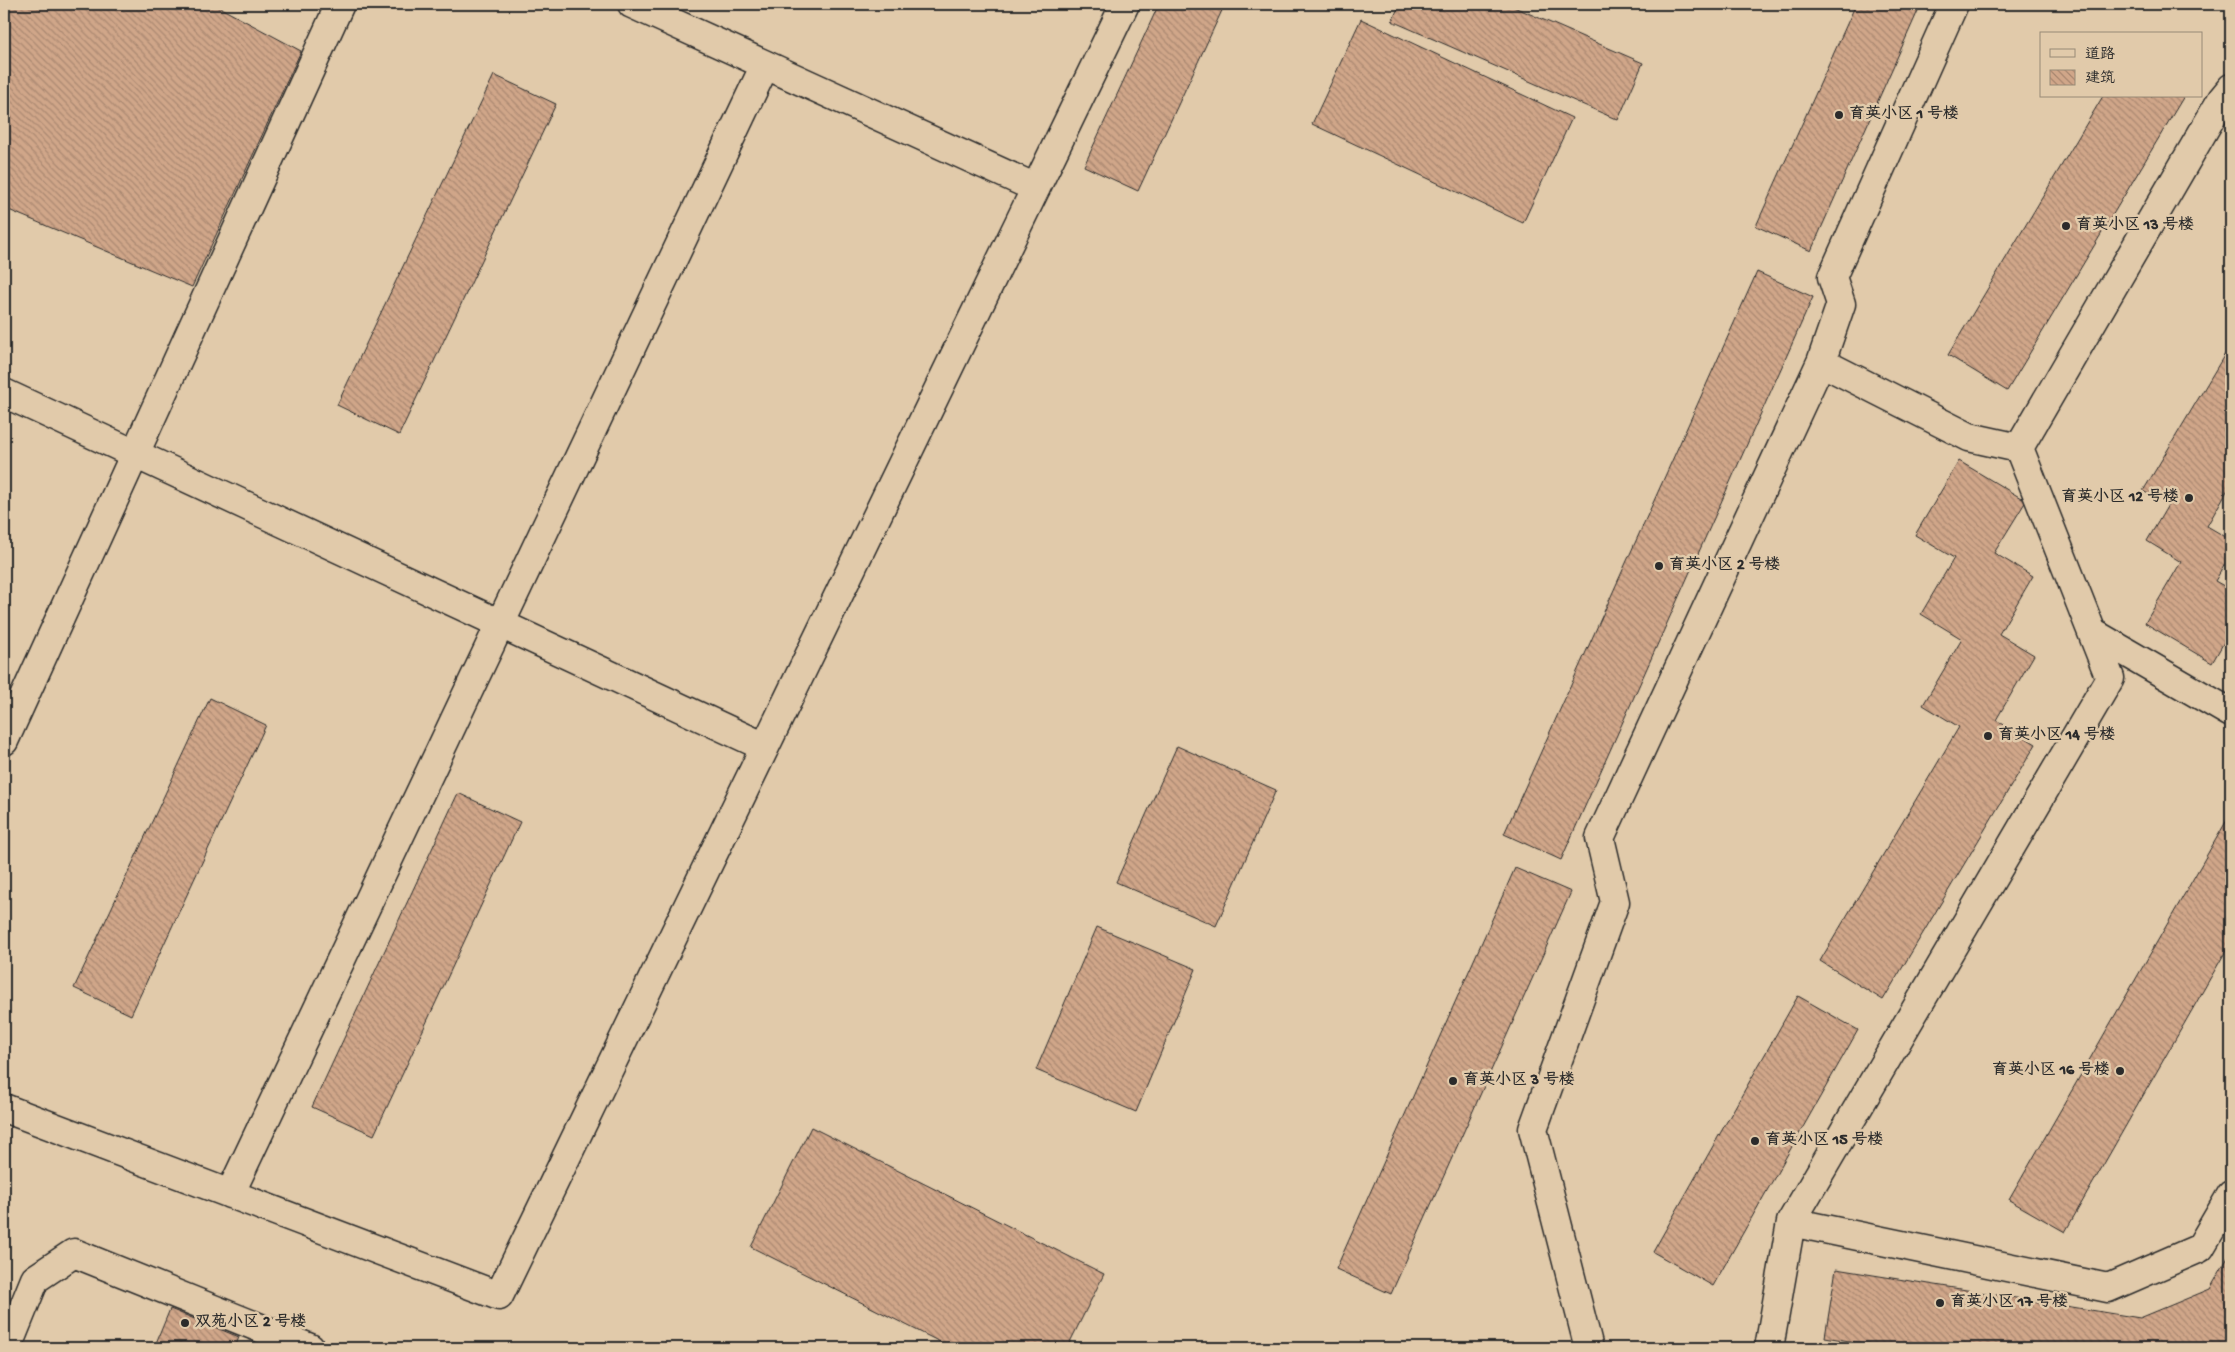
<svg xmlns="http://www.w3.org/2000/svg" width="2235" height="1352" font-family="'Gochi Hand','LXGW WenKai TC',sans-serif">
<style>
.building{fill:url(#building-back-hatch);stroke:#2b2b2b}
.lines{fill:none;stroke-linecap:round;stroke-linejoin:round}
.minor-casing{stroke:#2b2b2b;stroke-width:31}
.minor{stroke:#e1caaa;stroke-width:28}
.poi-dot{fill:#2b2b2b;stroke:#e1caaa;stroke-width:2}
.labels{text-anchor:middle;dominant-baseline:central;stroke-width:5;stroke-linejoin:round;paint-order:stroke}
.poi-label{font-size:16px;font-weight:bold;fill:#2b2b2b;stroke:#e1caaa;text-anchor:start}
</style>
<defs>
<pattern id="building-back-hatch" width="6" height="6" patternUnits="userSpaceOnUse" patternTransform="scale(1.25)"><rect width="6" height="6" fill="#d0a689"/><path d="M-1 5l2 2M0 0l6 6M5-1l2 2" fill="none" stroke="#a98770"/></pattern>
</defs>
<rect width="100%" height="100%" fill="#e1caaa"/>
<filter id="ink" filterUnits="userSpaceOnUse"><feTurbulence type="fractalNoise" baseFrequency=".02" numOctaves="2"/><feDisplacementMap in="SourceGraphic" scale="10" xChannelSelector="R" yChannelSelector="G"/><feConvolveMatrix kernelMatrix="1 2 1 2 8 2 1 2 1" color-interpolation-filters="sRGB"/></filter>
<g filter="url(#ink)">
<!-- building -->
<path class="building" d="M4,4H213L301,51L192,287L4,208Z
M1159,4H1225L1138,191L1084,166Z
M1400,4H1507L1643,63L1618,120L1392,21Z
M1856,4H1921L1811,251L1756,226Z
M1361,19L1572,118L1523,223L1312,124Z
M494,75L556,104L399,435L337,405Z
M2103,96H2184L2007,391L1948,355Z
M1757,272L1813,297L1561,860L1504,834Z
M2231,344V484L2207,526L2231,540V554L2215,581L2231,590V630L2212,663L2145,623L2181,562L2147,541L2168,505L2143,491Z
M1959,461L2026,501L1994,553L2033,576L1999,634L2034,655L1996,720L2036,744L1883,1000L1820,961L1959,727L1923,705L1962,639L1921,614L1954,558L1915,535Z
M210,698L266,725L131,1015L74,988Z
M1177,746L1276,790L1216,926L1116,882Z
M458,793L520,822L374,1135L312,1107Z
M2231,813V942L2065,1232L2009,1200Z
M1515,868L1571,892L1391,1294L1336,1269Z
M1097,927L1196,969L1136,1112L1036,1070Z
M1798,996L1858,1030L1713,1286L1653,1252Z
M811,1127L1104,1274L1067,1348H952L751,1247Z
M2231,1252L2230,1348H1892L1825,1337L1836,1269L2140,1318L2210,1289Z
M170,1309L239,1337L235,1348H154Z"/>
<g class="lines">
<!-- minor casing -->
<g class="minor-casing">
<path id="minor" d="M632,4L1036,188
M1954,4L1832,277L1841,304L1821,362L1969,437L2019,448
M4,393L765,747
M2093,633L2231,713
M4,741L340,4
M4,1108L499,1296L1125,4
M230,1194L765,65
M1791,1222L2108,1288L2200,1248L2231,1195
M7,1348L35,1279L74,1253L310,1348
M1589,1348L1533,1129L1615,902L1600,838L1821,362
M1769,1348L1791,1222L2110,678L2019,448L2222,99L2231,88"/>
</g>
<!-- minor -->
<use href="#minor" class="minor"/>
</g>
</g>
<!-- markers -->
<g class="poi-dot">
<circle cx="1839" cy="115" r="5"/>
<circle cx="2066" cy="226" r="5"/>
<circle cx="2189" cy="498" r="5"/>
<circle cx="1659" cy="566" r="5"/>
<circle cx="1988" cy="736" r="5"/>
<circle cx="2120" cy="1071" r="5"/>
<circle cx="1453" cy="1081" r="5"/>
<circle cx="1755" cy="1141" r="5"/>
<circle cx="1940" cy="1303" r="5"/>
<circle cx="185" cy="1323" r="5"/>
</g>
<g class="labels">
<!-- poi labels -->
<g class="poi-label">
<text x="1849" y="115">育英小区 1 号楼</text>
<text x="2076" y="226">育英小区 13 号楼</text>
<text x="2179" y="498" text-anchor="end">育英小区 12 号楼</text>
<text x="1669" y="566">育英小区 2 号楼</text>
<text x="1998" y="736">育英小区 14 号楼</text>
<text x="2110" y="1071" text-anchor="end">育英小区 16 号楼</text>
<text x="1463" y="1081">育英小区 3 号楼</text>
<text x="1765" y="1141">育英小区 15 号楼</text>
<text x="1950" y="1303">育英小区 17 号楼</text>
<text x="195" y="1323">双苑小区 2 号楼</text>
</g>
</g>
<!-- margin -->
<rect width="2235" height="1352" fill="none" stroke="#e1caaa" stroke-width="20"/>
<rect x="10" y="10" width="2215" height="1332" fill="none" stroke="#2b2b2b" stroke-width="2" filter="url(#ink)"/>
<!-- legend -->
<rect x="2040" y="32" width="162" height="65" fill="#e1caaa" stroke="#988a77"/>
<rect x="2050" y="49" width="25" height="8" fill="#e1caaa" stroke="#988a77"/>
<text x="2085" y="58" font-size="15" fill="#2b2b2b">道路</text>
<rect x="2050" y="70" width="25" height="15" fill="url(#building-back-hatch)" stroke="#988a77"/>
<text x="2085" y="82" font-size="15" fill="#2b2b2b">建筑</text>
</svg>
